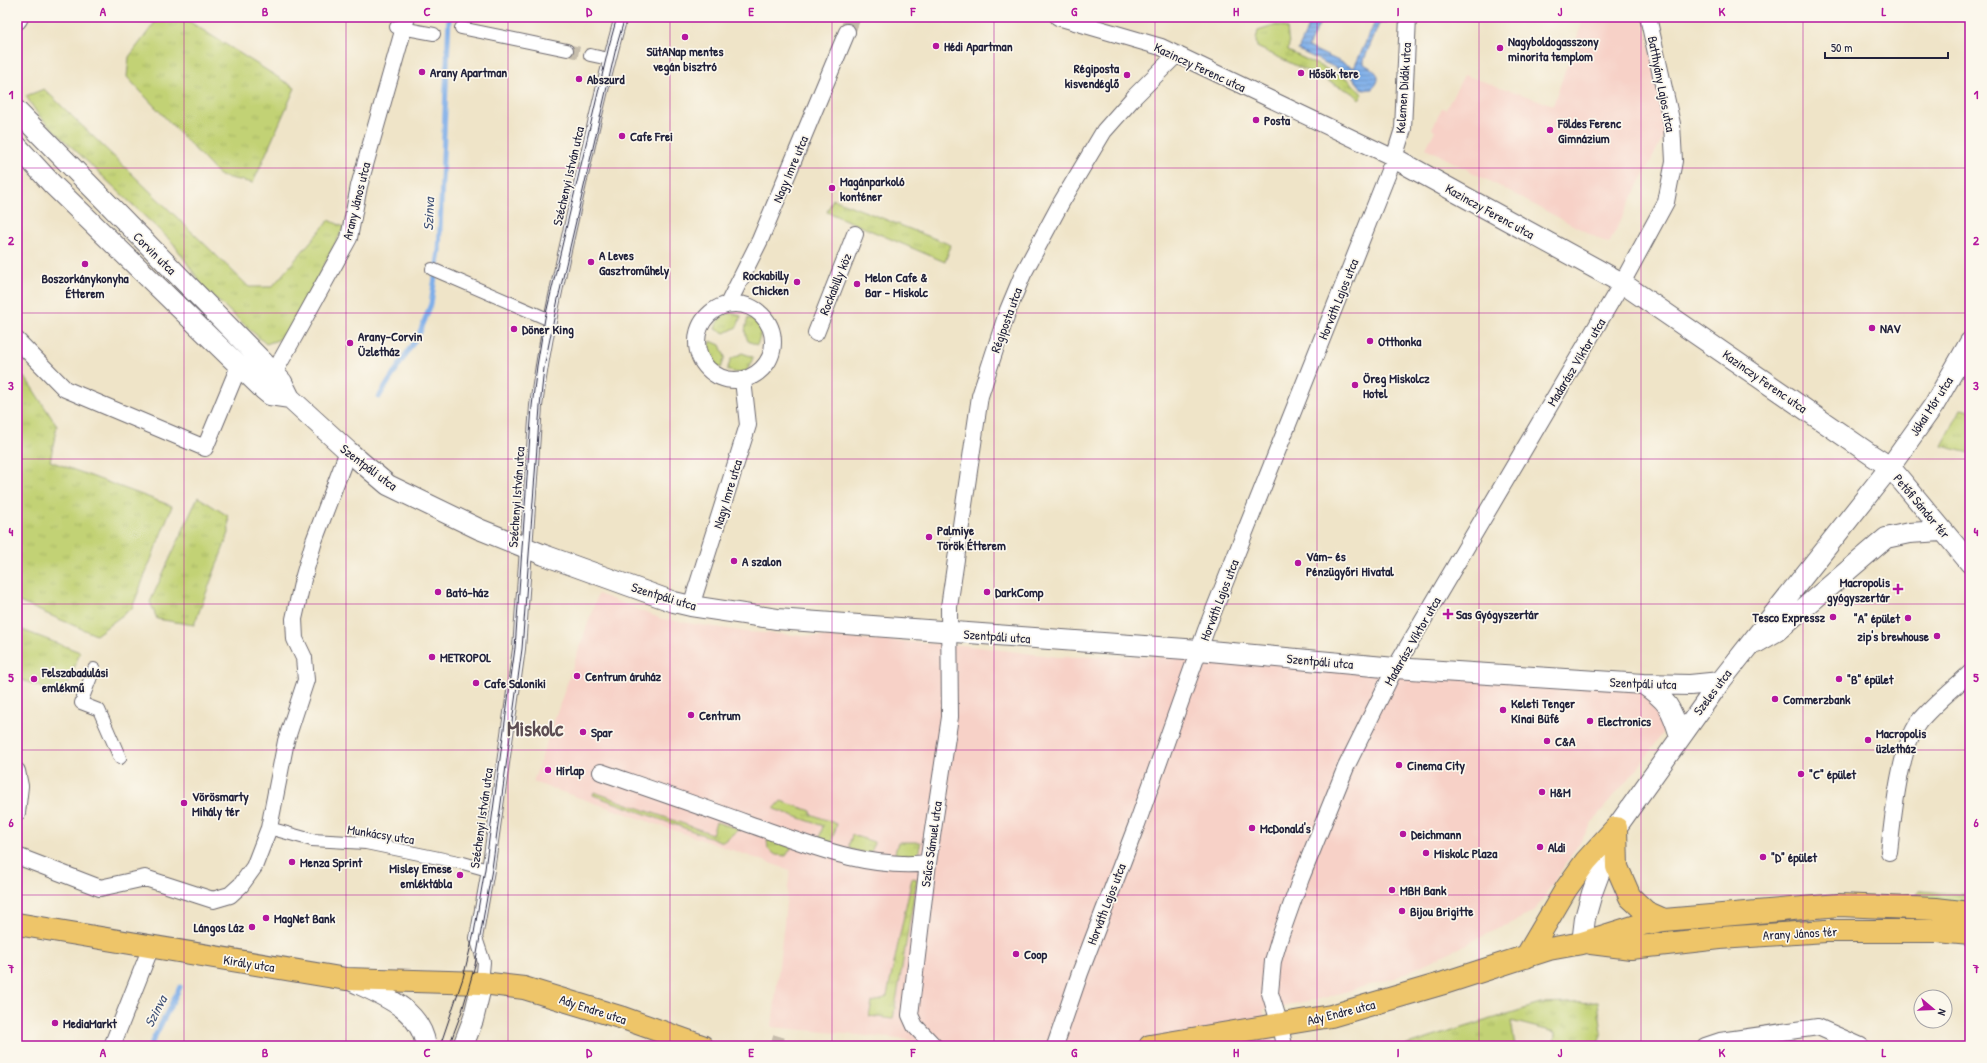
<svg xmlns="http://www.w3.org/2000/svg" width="1987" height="1063" font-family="'Patrick Hand',sans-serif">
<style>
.built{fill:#f7d1c7}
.grass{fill:url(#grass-tufts);stroke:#727a58}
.water{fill:url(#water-rules);stroke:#506892}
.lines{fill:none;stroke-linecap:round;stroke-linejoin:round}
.stream{stroke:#7eaee9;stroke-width:5}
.pedestrian-tunnel{stroke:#c6bdac;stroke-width:12;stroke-dasharray:12 6;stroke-linecap:butt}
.minor-tunnel{stroke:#c6bdac;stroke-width:16;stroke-dasharray:16 8;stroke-linecap:butt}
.pedestrian-casing{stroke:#6a666c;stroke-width:14}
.minor-casing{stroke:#6a666c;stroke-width:18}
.tertiary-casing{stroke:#6a666c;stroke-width:22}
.primary-casing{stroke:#6a666c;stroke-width:24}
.pedestrian{stroke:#fff;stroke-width:12}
.minor{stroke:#fff;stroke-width:16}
.tertiary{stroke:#fff;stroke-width:20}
.primary{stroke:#eec569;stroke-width:22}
.tram{stroke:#22223b;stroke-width:1}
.grid{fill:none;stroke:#b5179e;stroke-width:1;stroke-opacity:0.55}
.poi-dot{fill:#b5179e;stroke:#fbf7ec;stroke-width:1.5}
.labels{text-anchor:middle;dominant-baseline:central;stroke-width:3.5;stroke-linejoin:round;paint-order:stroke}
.poi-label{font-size:13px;font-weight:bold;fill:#22223b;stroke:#fbf7ec;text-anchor:start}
.street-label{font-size:13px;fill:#22223b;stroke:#fbf7ec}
.water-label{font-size:14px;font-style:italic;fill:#425378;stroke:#fbf7ec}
.town-label{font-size:21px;font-weight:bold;fill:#5d4e53;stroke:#fbf7ec}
.neatline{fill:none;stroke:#b5179e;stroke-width:1.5}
.grid-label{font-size:13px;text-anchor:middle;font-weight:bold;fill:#b5179e}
</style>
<defs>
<pattern id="grass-tufts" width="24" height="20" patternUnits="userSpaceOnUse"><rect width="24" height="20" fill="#c2d275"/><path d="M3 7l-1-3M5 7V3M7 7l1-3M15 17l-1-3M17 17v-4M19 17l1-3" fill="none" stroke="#a6b466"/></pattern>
<pattern id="water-rules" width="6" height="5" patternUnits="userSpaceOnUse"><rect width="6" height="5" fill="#7eaee9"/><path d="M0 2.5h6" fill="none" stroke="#678dbe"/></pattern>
</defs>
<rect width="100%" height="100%" fill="#fbf7ec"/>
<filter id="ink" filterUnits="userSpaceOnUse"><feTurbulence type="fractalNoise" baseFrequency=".025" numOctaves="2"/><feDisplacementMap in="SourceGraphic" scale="8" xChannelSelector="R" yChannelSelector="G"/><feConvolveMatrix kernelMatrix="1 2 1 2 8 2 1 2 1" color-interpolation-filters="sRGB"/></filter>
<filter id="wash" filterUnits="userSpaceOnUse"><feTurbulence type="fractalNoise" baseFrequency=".012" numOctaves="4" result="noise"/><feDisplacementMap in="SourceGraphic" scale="16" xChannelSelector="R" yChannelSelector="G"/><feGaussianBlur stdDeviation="0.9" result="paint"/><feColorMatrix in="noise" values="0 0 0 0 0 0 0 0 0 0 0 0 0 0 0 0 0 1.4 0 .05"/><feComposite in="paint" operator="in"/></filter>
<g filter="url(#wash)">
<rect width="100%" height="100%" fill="#efe4c8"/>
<!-- built -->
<path class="built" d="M1584,17H1643L1667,129L1609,244L1426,148L1435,131L1432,129L1437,118L1442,108L1446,109L1464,75L1553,105Z
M598,594L662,619L747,632L962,645L1058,657L1190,656L1663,692L1667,726L1641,764L1597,816L1534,912L1395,978L1323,998L1263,1010L1274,1046H1064L1062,1040L953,1044L772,1027L790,870L533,782Z"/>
<!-- grass -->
<path class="grass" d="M159,17H182L295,88L253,183L220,176L127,77L129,57Z
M1277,25L1287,28L1289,44L1288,51L1348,79L1363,95L1359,99L1353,93L1257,47L1256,40L1258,31Z
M44,89L249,287H272L329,220L344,227L286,337L266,344L205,289L173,243L39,116L26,96Z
M833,199L951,245L945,262L827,212Z
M731,313L741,316L737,327L725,333L715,329C718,319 720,315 731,313Z
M748,318L758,321C762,330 761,336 757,345L748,341C744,332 745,328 748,318Z
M711,341L720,345L725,357L721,368L711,365L707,359Z
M742,353L753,357C748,373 744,376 727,370L731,359Z
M17,373L27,380L57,426L50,461L172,506L132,608L96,635L17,601Z
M1961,409L1970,411V453L1942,446Z
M198,497L228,516L229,533L194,625L157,619L150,602Z
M17,628L80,652L64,696L17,678Z
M594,792L712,834L716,822L739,829L723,842L593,795Z
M781,801L811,811V814L837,824L831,843L818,842L823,826L774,809Z
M852,835L874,842L873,848L869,854L850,849L849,845Z
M767,839L792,847L786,856L776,855L768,849Z
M898,842H921L918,855L911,860L897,856L895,853Z
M912,878L917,879L893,1019L869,1016L872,1002L881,1000L887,996Z
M1919,891L1970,895V910L1911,907Z
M1598,1002L1602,1033L1597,1046H1554L1555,1032L1511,1021L1515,1046H1404L1540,1004Z"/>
<!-- water -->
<path class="water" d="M1299,17H1323L1308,47L1354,68L1375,22L1365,17H1385L1386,22L1379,24L1364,60V64C1375,70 1385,77 1372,89L1363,90L1351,75L1298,50L1311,21Z"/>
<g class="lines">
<!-- stream -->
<path class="stream" d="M379,397L420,332L431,304L439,251L449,17
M150,1046L180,987"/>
</g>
</g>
<g filter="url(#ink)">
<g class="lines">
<!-- pedestrian-tunnel -->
<path class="pedestrian-tunnel" d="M567,50L590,55
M776,1046L779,1036"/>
<!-- minor-tunnel -->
<path class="minor-tunnel" d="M847,32L853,17"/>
<!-- pedestrian casing -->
<g class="pedestrian-casing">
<path id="pedestrian" d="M396,27L434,34
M461,28L567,50
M590,55L609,59
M432,269L550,320
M94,669L81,703L99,710L120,758
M269,828L312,840L366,843L463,863L488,870
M482,983L484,962L476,938L488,870L519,649L536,406C545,336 561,267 577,197C591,137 604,76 621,17"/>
</g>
<!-- minor casing -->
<g class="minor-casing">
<path id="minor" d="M1058,17L1161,47L1394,158
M697 342a38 38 0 1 1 76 0a38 38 0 1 1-76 0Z
M728,304L760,240L847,32
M816,333L855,234
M17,340L65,389L205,448L239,366L250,368
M269,382L349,238L359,186L407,17
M691,606L748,425L743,380
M17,771L20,786L17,813
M601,772C650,789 700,806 749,824C807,844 866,870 928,863
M1889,852C1893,819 1899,748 1919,722C1933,705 1954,688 1970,673
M17,856L100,888L145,878L213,900L230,895L241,885L254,867L269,828L286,741L306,680L304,658L295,639L294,619L303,579L314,541L348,451
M112,1046L151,947
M934,1046L915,1026L910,1015L928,863L950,717L949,607L980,396L1008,310L1023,274L1061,203L1104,131L1135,96L1177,54
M1055,1046L1080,973L1137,824L1206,630L1394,158L1403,129L1408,17
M1284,1046L1280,1025L1270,993L1273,961L1281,934L1301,878L1346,767L1395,668L1622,283L1666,202L1674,161L1672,124L1648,17
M1705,1046L1720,1041L1818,1027L1861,1046"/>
</g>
<!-- tertiary casing -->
<g class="tertiary-casing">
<path id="tertiary" d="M17,19L18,17
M17,111L274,373L282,382L290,398L348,451L388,485L479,529L544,555L674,602L691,606L777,619L1199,650L1395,668L1643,684L1690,685L1720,682
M17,146L52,184L264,390L270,395L290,398
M1394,158L1622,283L1873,456L1890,467L1970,563
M1756,643L1777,631L1886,538L1909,533L1942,531
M1643,684C1668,701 1671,707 1680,736
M1582,943L1585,918L1592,893L1616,828L1720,682L1890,467L1934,405L1970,342
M348,979C379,994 420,1007 426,1046
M463,1046L473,1020L482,983"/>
</g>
<!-- primary casing -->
<g class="primary-casing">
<path id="primary" d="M1616,828L1617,867L1630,897L1646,912L1664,920
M17,924L346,979L482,983L524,988L623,1018L702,1046
M1591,943L1631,948L1720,938L1826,931H1938L1970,934
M1526,957L1566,889L1586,861L1616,828
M1150,1046L1331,1016L1444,983L1549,949L1582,943L1643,924L1664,920L1839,905L1936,909L1970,913"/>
</g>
<!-- pedestrian -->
<use href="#pedestrian" class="pedestrian"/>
<!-- minor -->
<use href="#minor" class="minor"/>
<!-- tertiary -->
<use href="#tertiary" class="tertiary"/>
<!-- primary -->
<use href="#primary" class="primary"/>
<!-- tram -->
<path class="tram" d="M440,1046L463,978L474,933L485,869L515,648L532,406L537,366L545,318L609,46L617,17
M449,1046L462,1011L475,965L492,869L522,649L540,407L544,368L558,299L616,48L625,17"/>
</g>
</g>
<!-- grid -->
<path class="grid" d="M184,17V1046M346,17V1046M508,17V1046M670,17V1046M832,17V1046M994,17V1046M1155,17V1046M1317,17V1046M1479,17V1046M1641,17V1046M1803,17V1046M17,168H1970M17,313H1970M17,459H1970M17,604H1970M17,750H1970M17,895H1970"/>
<!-- markers -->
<g class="poi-dot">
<circle cx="685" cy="37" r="4"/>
<circle cx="936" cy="46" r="4"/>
<circle cx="1500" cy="48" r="4"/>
<circle cx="422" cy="72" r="4"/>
<circle cx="1301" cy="73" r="4"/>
<circle cx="1127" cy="75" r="4"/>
<circle cx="579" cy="79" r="4"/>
<circle cx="1256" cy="120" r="4"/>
<circle cx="1550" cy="130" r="4"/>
<circle cx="622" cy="136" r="4"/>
<circle cx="832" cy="188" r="4"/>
<circle cx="591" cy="262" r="4"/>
<circle cx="85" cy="264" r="4"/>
<circle cx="797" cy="282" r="4"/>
<circle cx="857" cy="284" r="4"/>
<circle cx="1872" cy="328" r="4"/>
<circle cx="514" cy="329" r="4"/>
<circle cx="1370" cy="341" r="4"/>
<circle cx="350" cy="343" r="4"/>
<circle cx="1355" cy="385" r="4"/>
<circle cx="929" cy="537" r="4"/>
<circle cx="734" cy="561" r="4"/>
<circle cx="1298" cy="563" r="4"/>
<path d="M1896 583h4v4h4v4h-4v4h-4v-4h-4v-4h4z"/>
<circle cx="438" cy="592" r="4"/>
<circle cx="987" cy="592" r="4"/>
<path d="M1446 608h4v4h4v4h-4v4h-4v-4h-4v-4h4z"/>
<circle cx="1833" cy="617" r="4"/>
<circle cx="1908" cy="618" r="4"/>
<circle cx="1937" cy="636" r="4"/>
<circle cx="432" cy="657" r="4"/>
<circle cx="577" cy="676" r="4"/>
<circle cx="34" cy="679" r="4"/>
<circle cx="1839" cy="679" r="4"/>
<circle cx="476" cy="683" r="4"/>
<circle cx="1775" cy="699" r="4"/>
<circle cx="1503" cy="710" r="4"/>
<circle cx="691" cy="715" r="4"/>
<circle cx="1590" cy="721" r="4"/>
<circle cx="583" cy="732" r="4"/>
<circle cx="1868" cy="740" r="4"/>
<circle cx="1547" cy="741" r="4"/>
<circle cx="1399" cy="765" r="4"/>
<circle cx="548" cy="770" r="4"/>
<circle cx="1801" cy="774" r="4"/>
<circle cx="1542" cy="792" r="4"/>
<circle cx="184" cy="803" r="4"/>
<circle cx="1252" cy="828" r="4"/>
<circle cx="1403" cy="834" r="4"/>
<circle cx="1540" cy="847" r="4"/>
<circle cx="1426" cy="853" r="4"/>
<circle cx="1763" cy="857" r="4"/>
<circle cx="292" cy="862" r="4"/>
<circle cx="460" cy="875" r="4"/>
<circle cx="1392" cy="890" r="4"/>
<circle cx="1402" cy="911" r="4"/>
<circle cx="266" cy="918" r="4"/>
<circle cx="252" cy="927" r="4"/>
<circle cx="1016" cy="954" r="4"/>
<circle cx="55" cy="1023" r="4"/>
</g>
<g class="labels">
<!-- poi labels -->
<g class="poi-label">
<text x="1508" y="41">Nagyboldogasszony<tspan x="1508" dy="15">minorita templom</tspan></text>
<text x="944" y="46">Hédi Apartman</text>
<text x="685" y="51" text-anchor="middle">SütANap mentes<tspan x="685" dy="15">vegán bisztró</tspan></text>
<text x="1119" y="68" text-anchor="end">Régiposta<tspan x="1119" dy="15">kisvendéglő</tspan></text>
<text x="430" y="72">Arany Apartman</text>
<text x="1309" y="73">Hősök tere</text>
<text x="587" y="79">Abszurd</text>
<text x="1264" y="120">Posta</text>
<text x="1558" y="123">Földes Ferenc<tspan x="1558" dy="15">Gimnázium</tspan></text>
<text x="630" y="136">Cafe Frei</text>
<text x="840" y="181">Magánparkoló<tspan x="840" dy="15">konténer</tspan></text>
<text x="599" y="255">A Leves<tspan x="599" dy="15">Gasztroműhely</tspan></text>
<text x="789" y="275" text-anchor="end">Rockabilly<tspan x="789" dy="15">Chicken</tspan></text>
<text x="865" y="277">Melon Cafe &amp;<tspan x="865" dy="15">Bar - Miskolc</tspan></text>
<text x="85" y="278" text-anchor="middle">Boszorkánykonyha<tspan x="85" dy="15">Étterem</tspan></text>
<text x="1880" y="328">NAV</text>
<text x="522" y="329">Döner King</text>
<text x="358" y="336">Arany-Corvin<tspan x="358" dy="15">Üzletház</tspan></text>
<text x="1378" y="341">Otthonka</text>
<text x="1363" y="378">Öreg Miskolcz<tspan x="1363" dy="15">Hotel</tspan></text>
<text x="937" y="530">Palmiye<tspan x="937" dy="15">Török Étterem</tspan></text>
<text x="1306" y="556">Vám- és<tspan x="1306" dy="15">Pénzügyőri Hivatal</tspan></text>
<text x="742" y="561">A szalon</text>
<text x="1890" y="582" text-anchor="end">Macropolis<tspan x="1890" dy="15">gyógyszertár</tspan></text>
<text x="446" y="592">Bató-ház</text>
<text x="995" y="592">DarkComp</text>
<text x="1456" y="614">Sas Gyógyszertár</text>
<text x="1825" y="617" text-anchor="end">Tesco Expressz</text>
<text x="1900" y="618" text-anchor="end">"A" épület</text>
<text x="1929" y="636" text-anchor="end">zip's brewhouse</text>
<text x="440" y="657">METROPOL</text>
<text x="42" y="672">Felszabadulási<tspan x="42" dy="15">emlékmű</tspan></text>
<text x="585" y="676">Centrum áruház</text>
<text x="1847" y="679">"B" épület</text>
<text x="484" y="683">Cafe Saloniki</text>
<text x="1783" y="699">Commerzbank</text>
<text x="1511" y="703">Keleti Tenger<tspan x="1511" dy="15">Kínai Büfé</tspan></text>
<text x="699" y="715">Centrum</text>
<text x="1598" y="721">Electronics</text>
<text x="591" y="732">Spar</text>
<text x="1876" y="733">Macropolis<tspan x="1876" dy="15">üzletház</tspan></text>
<text x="1555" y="741">C&amp;A</text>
<text x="1407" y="765">Cinema City</text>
<text x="556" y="770">Hírlap</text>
<text x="1809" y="774">"C" épület</text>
<text x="1550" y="792">H&amp;M</text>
<text x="192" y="796">Vörösmarty<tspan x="192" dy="15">Mihály tér</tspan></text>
<text x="1260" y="828">McDonald's</text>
<text x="1411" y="834">Deichmann</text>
<text x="1548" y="847">Aldi</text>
<text x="1434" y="853">Miskolc Plaza</text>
<text x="1771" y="857">"D" épület</text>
<text x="300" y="862">Menza Sprint</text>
<text x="452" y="868" text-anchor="end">Misley Emese<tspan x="452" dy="15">emléktábla</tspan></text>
<text x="1400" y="890">MBH Bank</text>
<text x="1410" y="911">Bijou Brigitte</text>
<text x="274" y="918">MagNet Bank</text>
<text x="244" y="927" text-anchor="end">Lángos Láz</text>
<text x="1024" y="954">Coop</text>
<text x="63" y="1023">MediaMarkt</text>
</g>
<!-- street labels -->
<g class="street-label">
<text transform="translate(1200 67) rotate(25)">Kazinczy Ferenc utca</text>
<text transform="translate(1662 84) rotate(79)">Batthyány Lajos utca</text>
<text transform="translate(1403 88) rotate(-86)">Kelemen Didák utca</text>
<text transform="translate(790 169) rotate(-67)">Nagy Imre utca</text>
<text transform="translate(568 176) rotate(-77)">Széchenyi István utca</text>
<text transform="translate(356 201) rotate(-76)">Arany János utca</text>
<text transform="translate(1490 211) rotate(29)">Kazinczy Ferenc utca</text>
<text transform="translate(155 253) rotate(45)">Corvin utca</text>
<text transform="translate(835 284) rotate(-68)">Rockabilly köz</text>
<text transform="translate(1338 299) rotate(-68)">Horváth Lajos utca</text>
<text transform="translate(1006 320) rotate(-70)">Régiposta utca</text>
<text transform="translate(1576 362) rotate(-59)">Madarász Viktor utca</text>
<text transform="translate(1765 381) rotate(35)">Kazinczy Ferenc utca</text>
<text transform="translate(1931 406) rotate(-57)">Jókai Mór utca</text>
<text transform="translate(369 467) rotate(37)">Szentpáli utca</text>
<text transform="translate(727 494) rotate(-73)">Nagy Imre utca</text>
<text transform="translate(516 497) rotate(-86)">Széchenyi István utca</text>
<text transform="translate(1922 506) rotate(50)">Petőfi Sándor tér</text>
<text transform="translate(664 596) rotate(17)">Szentpáli utca</text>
<text transform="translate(1219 600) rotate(-69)">Horváth Lajos utca</text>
<text transform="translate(997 636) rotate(4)">Szentpáli utca</text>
<text transform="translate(1412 641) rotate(-60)">Madarász Viktor utca</text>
<text transform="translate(1320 661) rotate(5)">Szentpáli utca</text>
<text transform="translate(1643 683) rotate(2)">Szentpáli utca</text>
<text transform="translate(1712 692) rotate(-53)">Szeles utca</text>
<text transform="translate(481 818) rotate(-82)">Széchenyi István utca</text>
<text transform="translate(381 834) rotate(9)">Munkácsy utca</text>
<text transform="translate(931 844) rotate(-82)">Szűcs Sámuel utca</text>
<text transform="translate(1106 904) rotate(-69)">Horváth Lajos utca</text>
<text transform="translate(1800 933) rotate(-3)">Arany János tér</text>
<text transform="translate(249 963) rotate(9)">Király utca</text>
<text transform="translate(593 1009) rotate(18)">Ady Endre utca</text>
<text transform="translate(1341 1012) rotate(-14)">Ady Endre utca</text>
</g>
<!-- water labels -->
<g class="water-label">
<text transform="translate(428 214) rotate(-88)">Szinva</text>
<text transform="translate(155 1011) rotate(-63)">Szinva</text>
</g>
<!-- town labels -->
<g class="town-label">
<text x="535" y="728">Miskolc</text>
</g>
</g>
<!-- margin -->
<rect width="1987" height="1063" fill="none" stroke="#fbf7ec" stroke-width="44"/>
<!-- north arrow -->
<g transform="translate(1933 1009) rotate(109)"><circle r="19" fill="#fbf7ec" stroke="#a4a2a5"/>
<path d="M0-3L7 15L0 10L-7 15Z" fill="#b5179e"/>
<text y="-6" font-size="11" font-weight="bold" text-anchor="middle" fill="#22223b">N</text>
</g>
<!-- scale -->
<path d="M1825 52v6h123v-6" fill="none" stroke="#22223b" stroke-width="2"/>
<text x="1831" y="52" font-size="12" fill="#22223b" stroke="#fbf7ec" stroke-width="3" paint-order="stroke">50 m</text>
<rect x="22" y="22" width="1943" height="1019" class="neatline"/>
<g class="grid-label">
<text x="103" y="16">A</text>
<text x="265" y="16">B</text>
<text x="427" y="16">C</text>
<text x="589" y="16">D</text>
<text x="751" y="16">E</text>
<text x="913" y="16">F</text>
<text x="1074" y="16">G</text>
<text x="1236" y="16">H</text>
<text x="1398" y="16">I</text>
<text x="1560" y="16">J</text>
<text x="1722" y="16">K</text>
<text x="1884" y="16">L</text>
<text x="11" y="99">1</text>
<text x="1976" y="99">1</text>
<text x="11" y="245">2</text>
<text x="1976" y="245">2</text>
<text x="11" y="390">3</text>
<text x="1976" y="390">3</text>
<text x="11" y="536">4</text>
<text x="1976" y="536">4</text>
<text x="11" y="682">5</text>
<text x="1976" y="682">5</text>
<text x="11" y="827">6</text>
<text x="1976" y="827">6</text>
<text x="11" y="973">7</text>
<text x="1976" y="973">7</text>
<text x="103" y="1057">A</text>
<text x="265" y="1057">B</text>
<text x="427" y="1057">C</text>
<text x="589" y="1057">D</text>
<text x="751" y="1057">E</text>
<text x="913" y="1057">F</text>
<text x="1074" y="1057">G</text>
<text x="1236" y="1057">H</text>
<text x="1398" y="1057">I</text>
<text x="1560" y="1057">J</text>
<text x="1722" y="1057">K</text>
<text x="1884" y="1057">L</text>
</g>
</svg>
